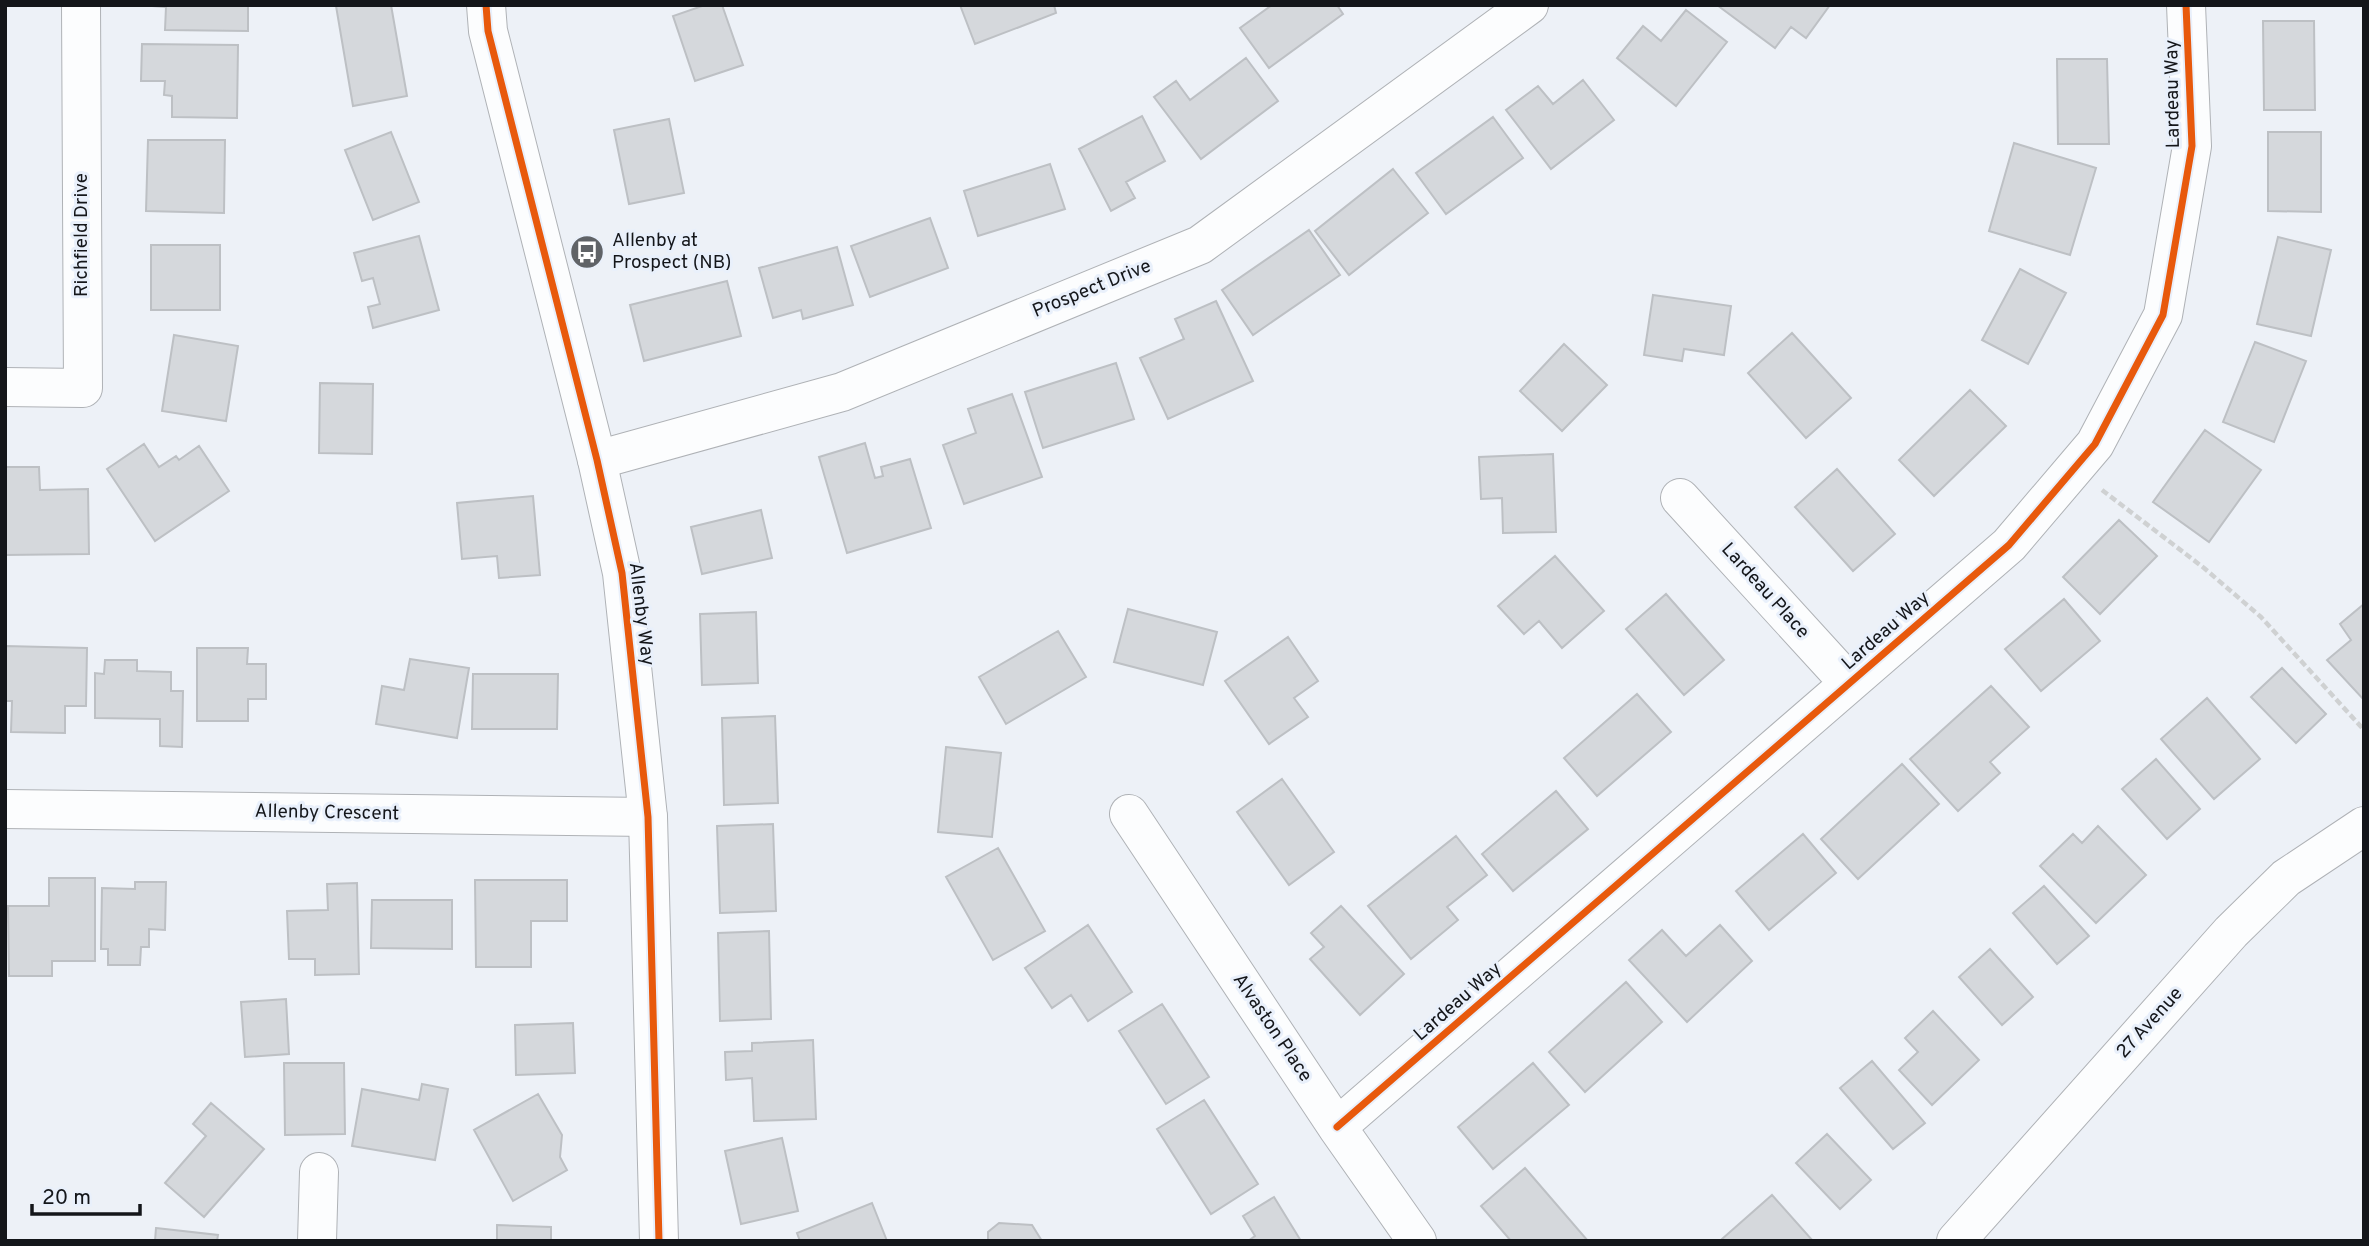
<svg xmlns="http://www.w3.org/2000/svg" width="2369" height="1246" font-family="Overpass,sans-serif">
<style>
.building{fill:#d5d8dc;stroke:#bdc0c4;stroke-width:2}
.lines{fill:none;stroke-linecap:round;stroke-linejoin:round}
.street-casing{stroke:#afb2b6;stroke-width:40}
.secondary-casing{stroke:#afb2b6;stroke-width:40}
.path{stroke:#cfd1d2;stroke-width:4.5;stroke-dasharray:7 3.5;stroke-linecap:butt}
.street{stroke:#fcfdfe;stroke-width:38}
.secondary{stroke:#fcfdfe;stroke-width:38}
.cycleway-casing{stroke:#e9f0fb;stroke-width:11}
.cycleway{stroke:#e8590c;stroke-width:7}
.labels{text-anchor:middle;dominant-baseline:central;stroke-width:6;stroke-linejoin:round;paint-order:stroke}
.street-label{font-size:19px;fill:#14161a;stroke:#e9f0fb}
.poi-label{font-size:19px;fill:#14161a;stroke:#e9f0fb;text-anchor:start}
</style>
<rect width="100%" height="100%" fill="#edf1f7"/>
<!-- building -->
<path class="building" d="M138,5H248V31L165,30L166,7Z
M391,5L407,96L353,106L336,6Z
M705,5H722L743,65L695,81L673,16Z
M960,5H1054L1056,13L975,44Z
M1272,5H1337L1343,14L1269,68L1240,28Z
M1717,5H1830L1806,38L1791,27L1775,48Z
M1686,10L1727,42L1676,106L1617,58L1643,26L1661,41Z
M2263,21H2314L2315,110H2264Z
M142,44L238,45L237,118L172,117V96L164,95L165,81H141Z
M1246,58L1278,101L1201,159L1154,97L1176,81L1190,100Z
M2057,59H2107L2109,144H2058Z
M1583,80L1614,120L1551,169L1506,110L1538,86L1553,104Z
M1142,116L1165,161L1126,182L1135,198L1111,211L1079,149Z
M1493,117L1523,158L1446,214L1416,173Z
M669,119L684,193L629,204L614,130Z
M391,132L419,202L373,220L345,150Z
M2268,132H2321V212L2268,211Z
M148,140H225L224,213L146,211Z
M2014,143L2096,168L2070,255L1989,231Z
M1050,164L1065,209L978,236L964,191Z
M1393,169L1428,213L1349,275L1315,231Z
M930,218L948,268L870,297L851,246Z
M1309,230L1340,275L1253,335L1222,290Z
M419,236L439,310L373,328L368,307L380,304L373,278L362,281L354,253Z
M2278,237L2331,250L2311,336L2257,324Z
M151,245H220V310H151Z
M837,247L853,305L803,319L801,310L773,318L759,268Z
M2020,269L2066,293L2028,364L1982,340Z
M727,281L741,336L644,361L630,305Z
M1653,295L1731,306L1724,355L1684,349L1682,361L1644,355Z
M1216,301L1253,381L1168,419L1140,358L1184,339L1175,319Z
M1792,333L1851,398L1806,438L1748,373Z
M174,335L238,346L226,421L162,411Z
M2255,342L2306,361L2274,442L2223,422Z
M1564,344L1607,385L1562,431L1520,391Z
M1116,363L1134,419L1043,448L1025,392Z
M320,383L373,384L372,454L319,453Z
M1970,390L2006,426L1934,496L1899,460Z
M1012,394L1042,477L964,504L943,445L976,433L968,409Z
M2205,430L2261,470L2209,542L2153,502Z
M865,443L875,478L883,476L881,467L910,459L931,528L847,553L819,457Z
M144,444L159,467L176,456L179,460L199,446L229,491L155,541L107,469Z
M1553,454L1556,532L1503,533L1502,498L1481,499L1479,457Z
M5,467H39L40,490L88,489L89,554L5,555Z
M1837,469L1895,534L1853,571L1795,507Z
M533,496L540,575L499,578L497,556L462,559L457,503Z
M761,510L772,558L702,574L691,527Z
M2119,520L2157,556L2100,614L2063,577Z
M1555,556L1604,611L1562,648L1539,621L1524,634L1498,606Z
M1666,594L1724,660L1684,695L1626,629Z
M2064,599L2100,641L2041,691L2005,649Z
M2364,604V700L2327,660L2351,640L2340,624Z
M1128,609L1217,632L1203,685L1114,662Z
M756,612L758,683L702,685L700,614Z
M1058,631L1086,677L1006,724L979,677Z
M1288,637L1318,681L1294,698L1308,717L1269,744L1225,681Z
M5,646L87,648L86,706H65V733L11,732L12,701H5Z
M197,648H248L247,664H266V699H248V721H197Z
M410,659L469,668L457,738L376,724L382,686L404,690Z
M105,660H137V671L171,672V691H183L182,747L160,746V719L95,718V673L104,674Z
M2282,668L2326,714L2296,743L2251,697Z
M473,674H558L557,729H472Z
M1991,686L2029,727L1990,762L2000,773L1958,811L1910,759Z
M1637,694L1671,732L1597,796L1564,758Z
M2207,698L2260,759L2214,799L2161,739Z
M775,716L778,803L724,805L722,718Z
M946,747L1001,753L992,837L938,832Z
M2156,759L2200,809L2167,839L2122,789Z
M1902,764L1939,804L1858,879L1821,839Z
M1282,779L1334,852L1289,885L1237,812Z
M1556,791L1588,829L1513,891L1482,854Z
M773,824L776,911L720,913L717,826Z
M2098,826L2146,875L2096,923L2040,866L2073,834L2082,843Z
M1803,834L1836,873L1769,930L1736,891Z
M1456,836L1487,875L1447,907L1458,920L1411,959L1368,906Z
M998,848L1045,931L993,960L946,877Z
M49,878H95V961H52V976H9L8,906H49Z
M475,880H567V921H531V967H476Z
M135,882H166L165,930L149,929V947H141L140,965H108V949H101L102,888L135,889Z
M357,883L359,974L315,975V959H289L287,911L328,910L327,884Z
M2044,886L2089,936L2057,964L2013,913Z
M372,900H452V949L371,948Z
M1341,906L1404,974L1360,1015L1310,959L1324,947L1311,933Z
M1088,925L1132,992L1088,1021L1071,995L1052,1008L1025,968Z
M1720,925L1752,961L1687,1022L1629,960L1662,930L1686,956Z
M769,931L771,1019L720,1021L718,933Z
M1990,949L2033,997L2002,1025L1959,977Z
M1626,982L1662,1022L1585,1092L1549,1052Z
M286,999L289,1054L245,1057L241,1002Z
M1162,1004L1209,1077L1166,1104L1119,1031Z
M1933,1011L1979,1060L1932,1105L1899,1070L1918,1052L1905,1038Z
M573,1023L575,1073L516,1075L515,1025Z
M813,1040L816,1119L754,1121L752,1078L726,1080L725,1052L752,1051V1043Z
M1872,1061L1925,1123L1893,1149L1840,1088Z
M284,1063H344L345,1134L285,1135Z
M1533,1063L1569,1105L1493,1169L1458,1127Z
M422,1084L448,1089L435,1160L352,1146L362,1089L419,1100Z
M538,1094L562,1135L560,1157L567,1170L513,1201L474,1130Z
M1204,1100L1258,1184L1211,1214L1157,1129Z
M211,1103L264,1149L204,1217L165,1183L206,1136L193,1124Z
M1827,1134L1871,1180L1840,1209L1796,1163Z
M782,1138L798,1211L741,1224L725,1151Z
M1525,1168L1588,1241H1511L1481,1206Z
M1772,1195L1813,1241H1723L1722,1239Z
M1274,1197L1301,1241H1248L1255,1236L1243,1216Z
M872,1203L887,1241H800L797,1233Z
M999,1223L1032,1225L1042,1241H988V1232Z
M497,1225L551,1227V1241H497Z
M156,1228L218,1235L217,1241H155Z"/>
<g class="lines">
<!-- street casing -->
<g class="street-casing">
<path id="street" d="M5,387L83,388L81,5
M597,460L842,392L1200,245L1529,5
M1680,498L1849,683
M5,809L648,817
M1129,814L1337,1127L1417,1241
M1337,1127L2009,545L2095,444L2163,315L2192,146L2186,5
M317,1241L319,1172
M1956,1241L2231,932L2286,878L2364,826"/>
</g>
<!-- secondary casing -->
<g class="secondary-casing">
<path id="secondary" d="M486,5L488,31L597,460L622,573L648,817L659,1241"/>
</g>
<!-- path -->
<path class="path" d="M2102,490L2204,568L2261,617L2364,730"/>
<!-- street -->
<use href="#street" class="street"/>
<!-- secondary -->
<use href="#secondary" class="secondary"/>
<!-- cycleway casing -->
<g class="cycleway-casing">
<path id="cycleway" d="M486,5L488,31L597,460L622,573L648,817L659,1241
M1337,1127L2009,545L2095,444L2163,315L2192,146L2186,5"/>
</g>
<!-- cycleway -->
<use href="#cycleway" class="cycleway"/>
</g>
<!-- icons -->
<defs>
<g id="bus-disc" transform="scale(1.75)"><circle r="9.5" fill="#606367" stroke="#e9f0fb"/><path d="M-5-6H5V4H4V6H2V4H-2V6H-4V4H-5ZM-3.5-4V0h7V-4ZM-3.5 1.2v1.5H-2V1.2ZM2 1.2v1.5H3.5V1.2Z" fill="#fff"/></g>
</defs>
<g fill-rule="evenodd">
<use href="#bus-disc" x="587" y="252"/>
</g>
<g class="labels">
<!-- street labels -->
<g class="street-label">
<text transform="translate(2173 94) rotate(-91)">Lardeau Way</text>
<text transform="translate(82 235) rotate(-90)">Richfield Drive</text>
<text transform="translate(1092 289) rotate(-22)">Prospect Drive</text>
<text transform="translate(1765 591) rotate(48)">Lardeau Place</text>
<text transform="translate(641 614) rotate(83)">Allenby Way</text>
<text transform="translate(1886 631) rotate(-41)">Lardeau Way</text>
<text transform="translate(327 813) rotate(1)">Allenby Crescent</text>
<text transform="translate(1458 1002) rotate(-41)">Lardeau Way</text>
<text transform="translate(2150 1023) rotate(-48)">27 Avenue</text>
<text transform="translate(1272 1028) rotate(56)">Alvaston Place</text>
</g>
<!-- poi labels -->
<g class="poi-label">
<text x="612" y="241">Allenby at<tspan x="612" dy="22">Prospect (NB)</tspan></text>
</g>
</g>
<!-- border -->
<rect width="2369" height="1246" fill="none" stroke="#14161a" stroke-width="14"/>
<!-- scale -->
<path d="M32 1204v10h108v-10" fill="none" stroke="#14161a" stroke-width="3.5"/>
<text x="42" y="1204" font-size="21" fill="#14161a" stroke="#e9f0fb" stroke-width="5" paint-order="stroke">20 m</text>
</svg>
